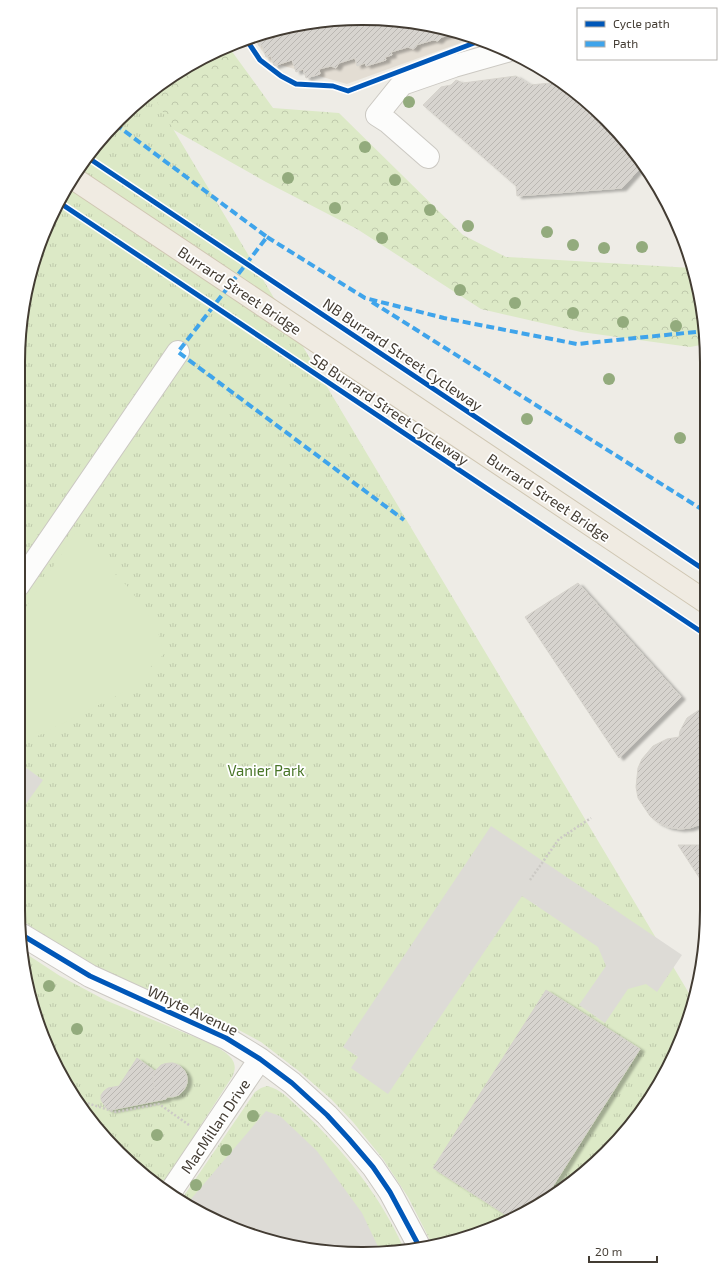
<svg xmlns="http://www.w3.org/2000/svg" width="725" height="1272" font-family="'Exo 2',sans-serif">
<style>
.residential{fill:#e3ddd3}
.forest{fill:url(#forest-crowns)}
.park{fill:url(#park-tufts)}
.garden{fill:#dce9c6}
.parking{fill:#dddbd6}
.building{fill:url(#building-hatch);stroke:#d6d3cc;filter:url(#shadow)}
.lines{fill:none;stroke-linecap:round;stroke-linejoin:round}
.minor-casing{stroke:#cbc8c2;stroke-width:24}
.major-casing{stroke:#d0c7b3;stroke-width:24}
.path{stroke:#cccac5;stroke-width:2.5;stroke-dasharray:2 2;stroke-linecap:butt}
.minor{stroke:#fcfcfb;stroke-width:22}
.major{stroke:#f0ebe2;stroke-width:22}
.quiet{stroke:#3fa4eb;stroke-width:4;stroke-dasharray:8 4;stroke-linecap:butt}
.cycleway-casing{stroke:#fff;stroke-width:8}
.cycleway{stroke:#0057b8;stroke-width:5}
.tree{fill:#93ab7d}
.labels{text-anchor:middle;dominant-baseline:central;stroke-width:3.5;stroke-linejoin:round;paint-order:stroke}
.street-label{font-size:15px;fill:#433c33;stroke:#fff}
.park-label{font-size:15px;fill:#487527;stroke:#fff}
.rim{fill:none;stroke:#433c33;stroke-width:2}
</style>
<defs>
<pattern id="forest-crowns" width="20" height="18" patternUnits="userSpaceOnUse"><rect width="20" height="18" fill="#dce9c6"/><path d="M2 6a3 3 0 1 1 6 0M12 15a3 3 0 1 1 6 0" fill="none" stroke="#bec9ab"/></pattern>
<pattern id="park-tufts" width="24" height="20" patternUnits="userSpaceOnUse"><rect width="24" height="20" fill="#dce9c6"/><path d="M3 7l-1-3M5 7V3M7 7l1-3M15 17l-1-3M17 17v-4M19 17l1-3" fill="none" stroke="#bec9ab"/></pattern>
<pattern id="building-hatch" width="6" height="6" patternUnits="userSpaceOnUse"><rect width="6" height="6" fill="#d7d4cf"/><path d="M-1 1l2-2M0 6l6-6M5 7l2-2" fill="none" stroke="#bab7b2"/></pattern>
<filter id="shadow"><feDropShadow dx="4.5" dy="2.5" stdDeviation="1" flood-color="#0004"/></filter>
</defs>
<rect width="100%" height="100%" fill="#eeece6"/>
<!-- residential -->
<path class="residential" d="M362,18L429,25L474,38L347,84L270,62L253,38L295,25Z"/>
<!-- forest -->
<path class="forest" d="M228,46L273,108L339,113L463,235L506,257L692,268L706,344L690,347L581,332L481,309L357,229L266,182L133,107L171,76Z"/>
<!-- park -->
<path class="park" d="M151,92L693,1000L689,1020L649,1101L572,1183L473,1236L432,1244L408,1197L383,1159L353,1122L331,1099L300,1072L261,1042L222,1021L112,974L73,955L20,919L18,909L19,340L36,252L76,171L119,119Z
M25,953L60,976L105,1000L214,1045C226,1053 241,1060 232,1077L161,1187L89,1119L36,1020Z
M267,1086C281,1089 289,1099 299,1108C342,1148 381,1196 404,1249L385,1253L273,1242L181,1200L255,1092L261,1088Z"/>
<!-- garden -->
<path class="garden" d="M75,534L130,589L157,628L164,654L126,691L28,741L18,733V619Z"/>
<!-- parking -->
<path class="parking" d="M18,762L43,780L18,815Z
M491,826L682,955L657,992L646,984L628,989L605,1023L579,1005L606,966L598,947L522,896L388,1094L351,1068L358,1057L343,1047Z
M266,1111L280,1116L317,1151L362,1213L381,1253L273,1242L189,1204L191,1199Z"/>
<!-- building -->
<path class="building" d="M362,18L429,25L456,33L442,37L438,41L433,40L416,45V47L413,49L408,47L391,52L392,55L385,57L386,60L366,66L365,63L357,66L355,58L339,63L336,68L331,66L319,69L320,74L306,78L303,69L296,72L292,60L274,66L271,56L266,57L262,45L259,46L256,37L295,25Z
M516,76L530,85L561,82L606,119L642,166L622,188L517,196L516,186L423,105L441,87L451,85L456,80L463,83Z
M578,583L681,697L619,758L525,617Z
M706,708V822L690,828L680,829L668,827L657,822L650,816L638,798L636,787L638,768L642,759L653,746L667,739L679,737L680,731L687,718L699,710Z
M678,845H706V888Z
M546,990L640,1049L546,1197L509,1217L433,1168Z
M137,1058L155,1071L161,1065L165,1064L173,1063L180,1066L184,1070L187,1076V1083L184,1089L179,1095L167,1097L166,1099L111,1110L106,1108L101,1100V1095L104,1091L108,1088L119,1086Z
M153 1080a17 17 0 1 1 34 0a17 17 0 1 1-34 0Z"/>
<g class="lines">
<!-- minor casing -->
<g class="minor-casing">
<path id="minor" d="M428,157L388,122L377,115L402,84L454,66L507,51
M18,586L178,352
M22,935L90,976L226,1038L260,1059L292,1083L327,1115L349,1139L373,1167L390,1192L419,1246
M169,1194L260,1059"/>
</g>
<!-- major casing -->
<g class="major-casing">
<path id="major" d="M73,178L706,602"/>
</g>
<!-- path -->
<path class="path" d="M530,880L559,839L591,818
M80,1101L116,1112L159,1104L189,1125"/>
<!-- minor -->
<use href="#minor" class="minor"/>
<!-- major -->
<use href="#major" class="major"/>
<!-- quiet -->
<path class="quiet" d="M115,124L267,237L178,352L404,520
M267,237L365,298L444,318L577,344L705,331
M372,302L706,512"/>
<!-- cycleway casing -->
<g class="cycleway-casing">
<path id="cycleway" d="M246,39L260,60L281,76L296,84L333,86L348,91L482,40
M87,157L706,571
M60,203L706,635
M22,935L90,976L226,1038L260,1059L292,1083L327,1115L349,1139L373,1167L390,1192L419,1246"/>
</g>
<!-- cycleway -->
<use href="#cycleway" class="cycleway"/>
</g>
<!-- trees -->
<g class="tree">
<circle cx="409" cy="102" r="6"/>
<circle cx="365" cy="147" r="6"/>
<circle cx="288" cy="178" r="6"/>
<circle cx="395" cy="180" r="6"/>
<circle cx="335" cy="208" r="6"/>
<circle cx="430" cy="210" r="6"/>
<circle cx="468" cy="226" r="6"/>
<circle cx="547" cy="232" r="6"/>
<circle cx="382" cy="238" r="6"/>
<circle cx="573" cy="245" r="6"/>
<circle cx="642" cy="247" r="6"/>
<circle cx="604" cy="248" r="6"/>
<circle cx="460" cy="290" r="6"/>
<circle cx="515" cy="303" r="6"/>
<circle cx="573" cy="313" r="6"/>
<circle cx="623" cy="322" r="6"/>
<circle cx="676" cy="326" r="6"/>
<circle cx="609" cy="379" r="6"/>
<circle cx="527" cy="419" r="6"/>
<circle cx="680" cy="438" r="6"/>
<circle cx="49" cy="986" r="6"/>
<circle cx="77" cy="1029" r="6"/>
<circle cx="253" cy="1116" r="6"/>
<circle cx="157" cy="1135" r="6"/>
<circle cx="226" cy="1150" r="6"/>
<circle cx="196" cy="1185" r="6"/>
</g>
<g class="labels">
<!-- street labels -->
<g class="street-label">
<text transform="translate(240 290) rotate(34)">Burrard Street Bridge</text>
<text transform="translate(403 354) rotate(34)">NB Burrard Street Cycleway</text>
<text transform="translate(390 409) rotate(34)">SB Burrard Street Cycleway</text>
<text transform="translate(549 497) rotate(34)">Burrard Street Bridge</text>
<text transform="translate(193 1010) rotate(25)">Whyte Avenue</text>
<text transform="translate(215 1126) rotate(-56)">MacMillan Drive</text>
</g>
<!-- park labels -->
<g class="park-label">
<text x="266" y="770">Vanier Park</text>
</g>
</g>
<!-- crop -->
<path d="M0 0H725V1272H0ZM362 25H363A337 337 0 0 1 700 362V910A337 337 0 0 1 363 1247H362A337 337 0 0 1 25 910V362A337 337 0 0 1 362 25Z" fill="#fff" fill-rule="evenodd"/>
<path class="rim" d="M362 25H363A337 337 0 0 1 700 362V910A337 337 0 0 1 363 1247H362A337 337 0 0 1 25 910V362A337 337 0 0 1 362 25Z"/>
<!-- legend -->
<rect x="577" y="8" width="140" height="52" fill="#ffffff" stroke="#b4b1ad"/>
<rect x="585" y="21" width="20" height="6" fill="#0057b8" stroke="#b4b1ad"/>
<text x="613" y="28" font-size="12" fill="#433c33">Cycle path</text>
<rect x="585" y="41" width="20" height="6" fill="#3fa4eb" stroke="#b4b1ad"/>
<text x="613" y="48" font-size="12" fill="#433c33">Path</text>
<!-- scale -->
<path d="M589 1256v6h68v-6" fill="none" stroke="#433c33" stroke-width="2"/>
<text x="595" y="1256" font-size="12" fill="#433c33" stroke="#ffffff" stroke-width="3" paint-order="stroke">20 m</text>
</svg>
